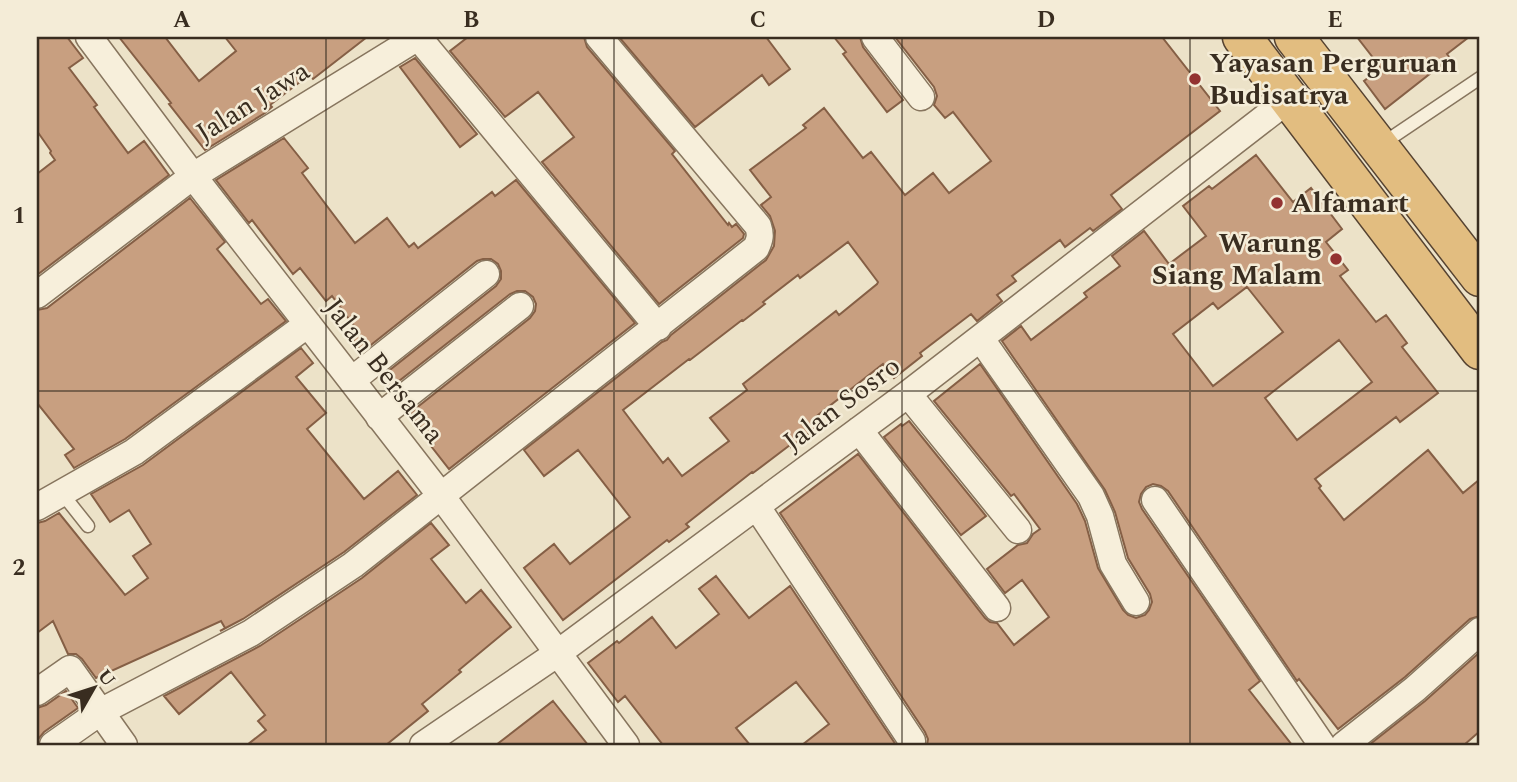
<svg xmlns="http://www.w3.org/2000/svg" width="1517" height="782" font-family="Spectral,serif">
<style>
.building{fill:#c89f80;stroke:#855f45;stroke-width:2;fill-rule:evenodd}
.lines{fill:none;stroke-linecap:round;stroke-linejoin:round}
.service-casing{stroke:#87755e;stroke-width:15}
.minor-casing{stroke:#87755e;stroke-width:29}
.trunk-casing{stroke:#564331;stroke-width:41}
.service{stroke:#f7efdb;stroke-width:12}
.minor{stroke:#f7efdb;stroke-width:26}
.trunk{stroke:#e2bd80;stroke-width:38}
.grid{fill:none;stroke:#392d20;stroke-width:2;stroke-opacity:0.55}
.poi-dot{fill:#933231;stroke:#f4ecd7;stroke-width:2.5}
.labels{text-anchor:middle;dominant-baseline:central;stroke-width:5;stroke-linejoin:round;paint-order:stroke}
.poi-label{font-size:28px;font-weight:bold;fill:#392d20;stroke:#f4ecd7;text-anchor:start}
.street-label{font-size:28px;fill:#392d20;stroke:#f4ecd7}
.neatline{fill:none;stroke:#392d20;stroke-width:2.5}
.grid-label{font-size:23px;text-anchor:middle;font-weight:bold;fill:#392d20}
</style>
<rect width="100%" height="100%" fill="#ece2c8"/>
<!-- building -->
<path class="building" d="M37,37H67L83,58L69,68L97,105L94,107L128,153L144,141L169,175L37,275V174L55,160L50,153L51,151L37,131Z
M119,37H165L199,81L236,51L225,37H367L313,79L309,75L270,105L272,107L265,113L205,150L169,104L171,103Z
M468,37H584L587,47L675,151L672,154L728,225L729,223L732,227L736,224L744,234L743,238L659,304L542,162L574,137L538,92L505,117L450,51Z
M619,37H766L790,69L769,85L762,75L695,127Z
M834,37H860L863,47L903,100L887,112L843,54L846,52Z
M895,37H1162L1220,111L1111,195L1122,209L1093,231L1090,228L1065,247L1060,240L1012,276L1016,281L997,295L1002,301L977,321L971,314L920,353L922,356L894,378L883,364L813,419L818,426L791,447L790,445L753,473L752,472L686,524L689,527L669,542L667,540L563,620L524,568L554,544L570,564L630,517L578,450L544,476L524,450L662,342L667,340L671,335L766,260L774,246L775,231L770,216L761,205L771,197L750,170L806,128L803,125L824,108L863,158L871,152L905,195L933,173L949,193L991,161L953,112L945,118L934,105L937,96L934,87ZM848,242L878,282L877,284L839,315L836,311L743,384L747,390L710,418L729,441L682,476L668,458L663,463L623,410L689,359L690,360L742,320L743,321L765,304L763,302L798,275L800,278Z
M1357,37H1469L1447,54L1450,58L1385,109L1364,81L1381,68Z
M415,58L477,134L460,147L400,67Z
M284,138L308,168L302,173L355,243L387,218L409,247L414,243L418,248L492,192L495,196L516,180L635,323L449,469L431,446L434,444L410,413L530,318L535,311L536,304L533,297L525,291H517L510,294L390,388L381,377L496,286L501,279V271L498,264L491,259H483L477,261L362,352L350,335L357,330L332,296L326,301L300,268L293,274L252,220L249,223L216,180Z
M1256,155L1293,202L1311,188L1342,229L1326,242L1348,270L1340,276L1376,322L1386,315L1407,343L1402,347L1438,393L1400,422L1396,417L1315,479L1321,486L1319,488L1344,520L1428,450L1463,493L1480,479V616L1470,619L1405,677L1338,729L1299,679L1297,681L1168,491L1161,486L1153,484L1146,487L1141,494L1139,502L1142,509L1260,681L1249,690L1292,745H927L928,739L925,732L780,513L858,454L985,618L990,622L997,623L1014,645L1049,617L1022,580L1005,593L987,569L1018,545L1027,543L1033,534L1040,529L1014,494L1011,496L934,401L980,364L1077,504L1085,521L1098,568L1123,610L1128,615L1136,618L1145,615L1149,610L1152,602L1150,594L1128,558L1115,512L1105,490L1002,341L1021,326L1031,340L1087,297L1084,293L1120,266L1112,256L1144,231L1169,264L1206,236L1183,206L1209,186L1212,189ZM1247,287L1283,332L1213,386L1173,334L1213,303L1218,309ZM1339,340L1372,382L1297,440L1265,398Z
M190,198L225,242L217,249L261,304L268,299L286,321L125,439L74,468L65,455L74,449L37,403V310L47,308Z
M301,348L313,363L296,377L326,413L307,429L364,499L398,471L417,495L344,552L243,619L220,631L225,628L221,621L96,678L82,659L76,654H68L53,621L37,633V523L45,521L59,513L125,595L148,578L133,556L151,544L129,510L110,522L91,494L143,465Z
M909,421L986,516L961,535L884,437L901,424L902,426Z
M431,523L449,545L431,559L466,603L481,590L511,627L459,670L461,672L422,704L428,711L386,745H247L266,730L258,721L265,715L231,672L179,714L164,696L260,646L362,578Z
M716,576L749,618L790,586L896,745H802L829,724L796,682L736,728L750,745H663L625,696L618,702L588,663L617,641L619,643L652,617L676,648L719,614L699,589Z
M1480,652V731L1464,745H1369L1425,701Z
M66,691L78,708L44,732L39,738L37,744V708L46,705Z
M553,701L588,745H496Z"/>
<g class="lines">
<!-- service casing -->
<g class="service-casing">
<path id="service" d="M1382,144L1480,78
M61,492L88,526"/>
</g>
<!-- minor casing -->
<g class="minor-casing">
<path id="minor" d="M89,37L193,176L442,497L626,745
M875,37L921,97
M37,295L193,176L418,37L658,327
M981,339L1091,496L1100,516L1113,564L1136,602
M352,380L486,274
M908,394L1018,530
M379,417L520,306
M859,430L997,608
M1155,500L1322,745
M37,507L134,452L308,324
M757,507L912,741
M37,692L70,669L124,745
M53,745L100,712L251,633L353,565L756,248C760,239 761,235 758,226L599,37
M423,745L558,653L908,394L1289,99
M1344,745L1415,689L1480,631"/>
</g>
<!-- trunk casing -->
<g class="trunk-casing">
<path id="trunk" d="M1242,37L1480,350
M1294,37L1480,277"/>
</g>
<!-- service -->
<use href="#service" class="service"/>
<!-- minor -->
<use href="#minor" class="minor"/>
<!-- trunk -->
<use href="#trunk" class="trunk"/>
</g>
<!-- grid -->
<path class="grid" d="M326,37V745M614,37V745M902,37V745M1190,37V745M37,391H1480"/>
<!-- markers -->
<g class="poi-dot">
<circle cx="1195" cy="79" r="7"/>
<circle cx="1277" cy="203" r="7"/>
<circle cx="1336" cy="259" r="7"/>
</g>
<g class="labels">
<!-- poi labels -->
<g class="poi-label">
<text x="1209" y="63">Yayasan Perguruan<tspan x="1209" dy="32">Budisatrya</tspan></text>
<text x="1291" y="203">Alfamart</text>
<text x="1322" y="243" text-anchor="end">Warung<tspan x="1322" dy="32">Siang Malam</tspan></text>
</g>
<!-- street labels -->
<g class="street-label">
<text transform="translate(253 102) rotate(-32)">Jalan Jawa</text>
<text transform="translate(384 371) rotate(52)">Jalan Bersama</text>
<text transform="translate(842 404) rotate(-37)">Jalan Sosro</text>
</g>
</g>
<!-- border -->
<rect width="1517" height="782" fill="none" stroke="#f4ecd7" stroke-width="77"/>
<!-- north arrow -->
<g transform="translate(94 688) rotate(51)" stroke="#f4ecd7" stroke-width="5" paint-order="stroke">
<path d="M0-5L12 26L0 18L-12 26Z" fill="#392d20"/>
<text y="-10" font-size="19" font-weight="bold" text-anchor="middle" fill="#392d20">U</text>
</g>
<rect x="38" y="38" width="1440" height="706" class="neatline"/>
<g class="grid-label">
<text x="182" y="27">A</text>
<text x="471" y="27">B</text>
<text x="758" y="27">C</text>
<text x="1046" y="27">D</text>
<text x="1335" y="27">E</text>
<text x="19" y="223">1</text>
<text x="19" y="575">2</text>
</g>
</svg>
